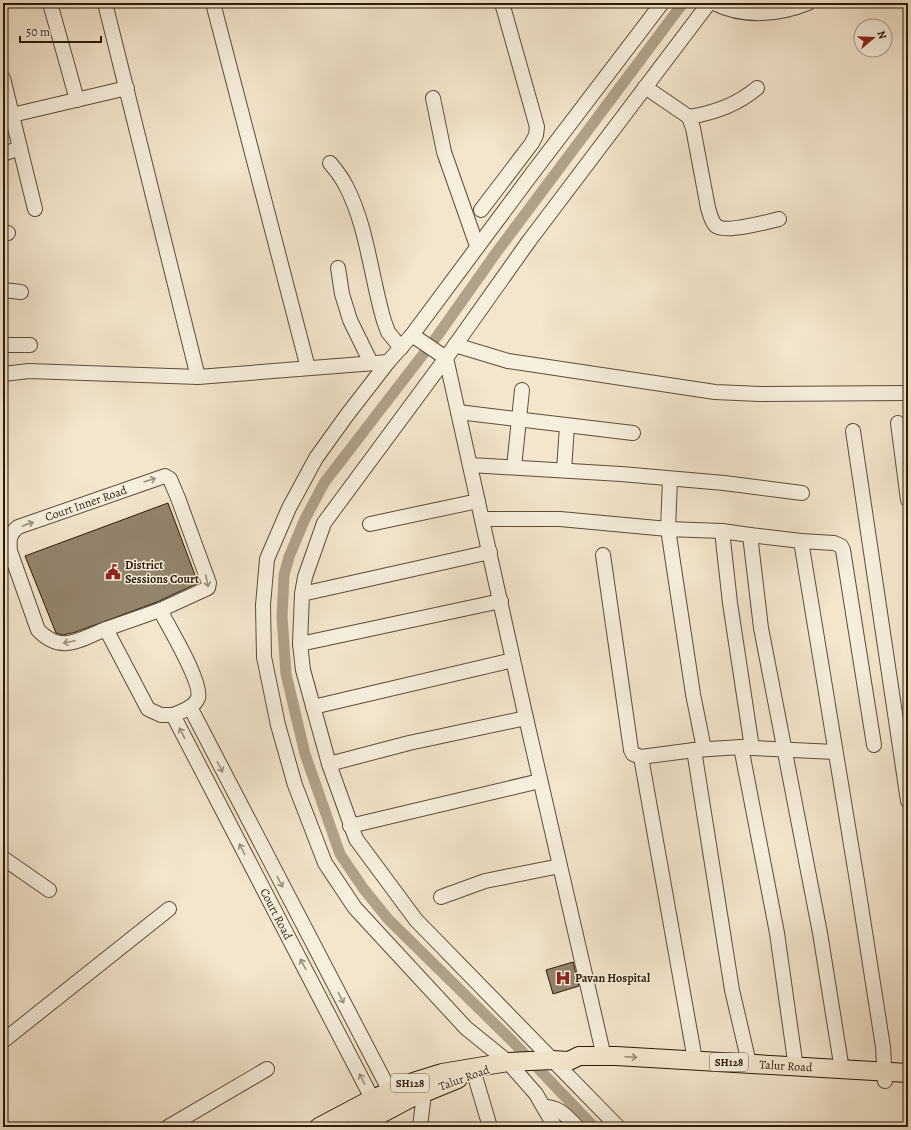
<svg xmlns="http://www.w3.org/2000/svg" width="911" height="1130" font-family="Alegreya,serif">
<style>
.lines{fill:none;stroke-linecap:round;stroke-linejoin:round}
.canal{stroke:#afa18a;stroke-width:11}
.building{fill:#93846e;stroke:#2b1a08}
.minor-casing{stroke:#5d4d39;stroke-width:16}
.major-casing{stroke:#2b1a08;stroke-width:20}
.minor{stroke:#f7efde;stroke-width:14}
.major{stroke:#f3e6cd;stroke-width:18}
.oneway{stroke:#9b8f7e}
.oneway2{stroke:#998a74}
.labels{text-anchor:middle;dominant-baseline:central;stroke-width:3;stroke-linejoin:round;paint-order:stroke}
.shield{fill:#f7efde;stroke:#685a48;stroke-width:1}
.shield-label{font-size:11px;font-weight:bold;fill:#2b1a08}
.street-label{font-size:12px;fill:#2b1a08;stroke:#f7efde}
.poi-label{font-size:12px;font-weight:bold;fill:#2b1a08;stroke:#f7efde;text-anchor:start}
</style>
<rect width="100%" height="100%" fill="#f3e6cd"/>
<filter id="stains"><feTurbulence type="fractalNoise" baseFrequency=".005" numOctaves="4"/><feColorMatrix values="0 0 0 0 .2 0 0 0 0 .09 0 0 0 0 .02 0 0 0 .5 -.17"/></filter>
<radialGradient id="worn" r=".72"><stop offset=".6" stop-color="#630" stop-opacity="0"/><stop offset="1" stop-color="#630" stop-opacity=".3"/></radialGradient>
<g class="lines">
<!-- canal -->
<path class="canal" d="M594,1127L512,1041L388,919L363,888L340,854L305,754L286,674L282,617L284,575L289,557L304,521L324,483L438,335L496,253L683,3"/>
</g>
<!-- building -->
<path class="building" d="M168,503L198,583L157,602L76,632L63,635L56,633L25,556Z
M573,962L579,986L553,994L546,970Z"/>
<g class="lines">
<!-- minor casing -->
<g class="minor-casing">
<g id="minor">
<path d="M50,3L77,100"/>
<path d="M105,3L198,377"/>
<path d="M213,3L308,368"/>
<path d="M714,3C744,18 778,15 808,3"/>
<path d="M3,78L20,148L3,154"/>
<path d="M645,87L689,117L693,128L708,208C710,214 711,221 716,226C725,233 767,222 779,219"/>
<path d="M433,98L444,152L477,246"/>
<path d="M12,115L127,88"/>
<path d="M689,117C714,113 737,105 757,88"/>
<path d="M20,148L35,209"/>
<path d="M330,163C336,170 342,178 346,186C367,226 371,277 384,321L388,332L401,348"/>
<path d="M481,210L532,143L536,135L537,127L502,3"/>
<path d="M3,232L8,233"/>
<path d="M338,268L342,294L350,320L371,363"/>
<path d="M3,290L21,292"/>
<path d="M412,335L446,358L526,718L604,1057"/>
<path d="M3,345H30"/>
<path d="M455,345L508,361L715,392L760,394L908,393"/>
<path d="M3,374L29,371L198,377L388,362"/>
<path d="M458,412L633,433"/>
<path d="M898,423L908,500"/>
<path d="M853,431L908,801"/>
<path d="M470,465L621,474L724,483L802,493"/>
<path d="M514,467L522,390"/>
<path d="M564,470L567,426"/>
<path d="M482,519H560L668,529L670,479"/>
<path d="M370,524L478,501"/>
<path d="M750,535L722,531L730,603L752,748L741,747L777,933L796,1068"/>
<path d="M801,541L834,543L841,546L843,550L874,745"/>
<path d="M603,555L631,750L633,754L641,757"/>
<path d="M302,594L490,552"/>
<path id="s1" d="M106,629C79,640 61,654 38,630L10,551C9,540 9,534 18,527L165,476L170,479L178,498L209,583L208,588L160,610"/>
<path d="M300,644L501,601"/>
<path d="M190,707L395,1101"/>
<path d="M313,707L513,660"/>
<path id="s2" d="M173,715C182,711 194,708 198,698C203,683 168,626 160,610L106,629L148,709L161,715H173L377,1108"/>
<path d="M752,748L835,752"/>
<path d="M704,749L693,694L668,529L722,531"/>
<path d="M694,750L732,990L749,1063"/>
<path d="M329,764L409,743L526,718"/>
<path d="M350,826L540,781"/>
<path d="M3,858L49,890"/>
<path d="M441,897L485,881L560,866"/>
<path d="M3,1041L169,909"/>
<path d="M695,1060L641,757L694,750L741,747"/>
<path d="M842,1070L820,933L761,628L750,535L801,541L857,881L883,1047L885,1081"/>
<path d="M474,1073L490,1127"/>
<path d="M544,1107C560,1107 566,1116 577,1127"/>
<path d="M168,1127L267,1069"/>
<path d="M420,1127L424,1093"/>
<path d="M555,1127L536,1094L508,1062L466,1028L355,908L325,863L295,785L278,725L264,657L263,605L267,559L289,508L316,458L347,415L388,362L412,335L531,175L662,3"/>
<path d="M618,1127L416,920L356,839L329,764L303,670L300,644L302,594L305,577L324,523L446,358L529,241L709,3"/>
</g>
</g>
<!-- major casing -->
<g class="major-casing">
<g id="major">
<path id="s3" d="M319,1127L372,1099L416,1081L442,1073L508,1062L552,1060L569,1061L579,1056H616L908,1073"/>
<path d="M356,1127L409,1099L458,1079"/>
</g>
</g>
<!-- minor -->
<use href="#minor" class="minor"/>
<!-- major -->
<use href="#major" class="major"/>
</g>
<!-- one-way arrows -->
<defs><path id="oneway-shaft" d="M-6 0H5M1.5-3L5.5 0L1.5 3" fill="none" stroke-width="1.6" stroke-linecap="round" stroke-linejoin="round"/></defs>
<g class="oneway">
<use href="#oneway-shaft" transform="translate(150 480) rotate(-17)"/>
<use href="#oneway-shaft" transform="translate(28 524) rotate(-19)"/>
<use href="#oneway-shaft" transform="translate(207 581) rotate(78)"/>
<use href="#oneway-shaft" transform="translate(69 642) rotate(168)"/>
<use href="#oneway-shaft" transform="translate(182 733) rotate(-117)"/>
<use href="#oneway-shaft" transform="translate(220 767) rotate(63)"/>
<use href="#oneway-shaft" transform="translate(242 849) rotate(-118)"/>
<use href="#oneway-shaft" transform="translate(280 882) rotate(63)"/>
<use href="#oneway-shaft" transform="translate(303 964) rotate(-118)"/>
<use href="#oneway-shaft" transform="translate(341 998) rotate(62)"/>
<use href="#oneway-shaft" transform="translate(362 1079) rotate(-117)"/>
</g>
<use class="oneway2" href="#oneway-shaft" transform="translate(631 1057) rotate(3)"/>
<!-- icons -->
<defs>
<g id="civic-bare" transform="scale(1.2)"><path d="M-.6-6.5H3V-4.5H.6V-3L4-1V1h2V6H-6V1h2V-1L-.6-3ZM-1.2 2.5V6h2.4V2.5Z" fill="#8f2418" stroke="#f7efde" stroke-width="2.5" paint-order="stroke"/></g>
<g id="hospital-bare" transform="scale(1.2)"><path d="M-5-5h3v3.5h4V-5h3V5h-3V1.5h-4V5h-3Z" fill="#8f2418" stroke="#f7efde" stroke-width="2.5" paint-order="stroke"/></g>
</defs>
<g fill-rule="evenodd">
<use href="#civic-bare" x="113" y="572"/>
<use href="#hospital-bare" x="563" y="978"/>
</g>
<g class="labels">
<!-- shield labels -->
<g class="shield">
<rect x="710" y="1053" width="38" height="18" rx="3"/>
<rect x="391" y="1074" width="38" height="18" rx="3"/>
</g>
<g class="shield-label">
<text x="729" y="1062">SH128</text>
<text x="410" y="1083">SH128</text>
</g>
<!-- street labels -->
<g class="street-label">
<text stroke="none"><textPath href="#s1" startOffset="257">Court Inner Road</textPath></text>
<text stroke="none"><textPath href="#s2" startOffset="526">Court Road</textPath></text>
<text stroke="none"><textPath href="#s3" startOffset="481">Talur Road</textPath></text>
<text transform="translate(464 1078) rotate(-20)">Talur Road</text>
</g>
<!-- poi labels -->
<g class="poi-label">
<text x="125" y="565">District<tspan x="125" dy="14">Sessions Court</tspan></text>
<text x="575" y="978">Pavan Hospital</text>
</g>
</g>
<!-- margin -->
<rect width="911" height="1130" fill="none" stroke="#f3e6cd" stroke-width="16"/>
<rect x="4" y="4" width="903" height="1122" fill="none" stroke="#2b1a08" stroke-width="2"/>
<rect x="8" y="8" width="895" height="1114" fill="none" stroke="#2b1a08"/>
<!-- north arrow -->
<g transform="translate(873 38) rotate(71)"><circle r="19" fill="#f7efde" stroke="#a59a88"/>
<path d="M0-3L7 15L0 10L-7 15Z" fill="#8f2418"/>
<text y="-6" font-size="11" font-weight="bold" text-anchor="middle" fill="#2b1a08">N</text>
</g>
<!-- scale -->
<path d="M20 36v6h81v-6" fill="none" stroke="#2b1a08" stroke-width="2"/>
<text x="26" y="36" font-size="12" fill="#2b1a08" stroke="#f7efde" stroke-width="3" paint-order="stroke">50 m</text>
<rect width="100%" height="100%" filter="url(#stains)"/>
<rect width="100%" height="100%" fill="url(#worn)"/>
</svg>
